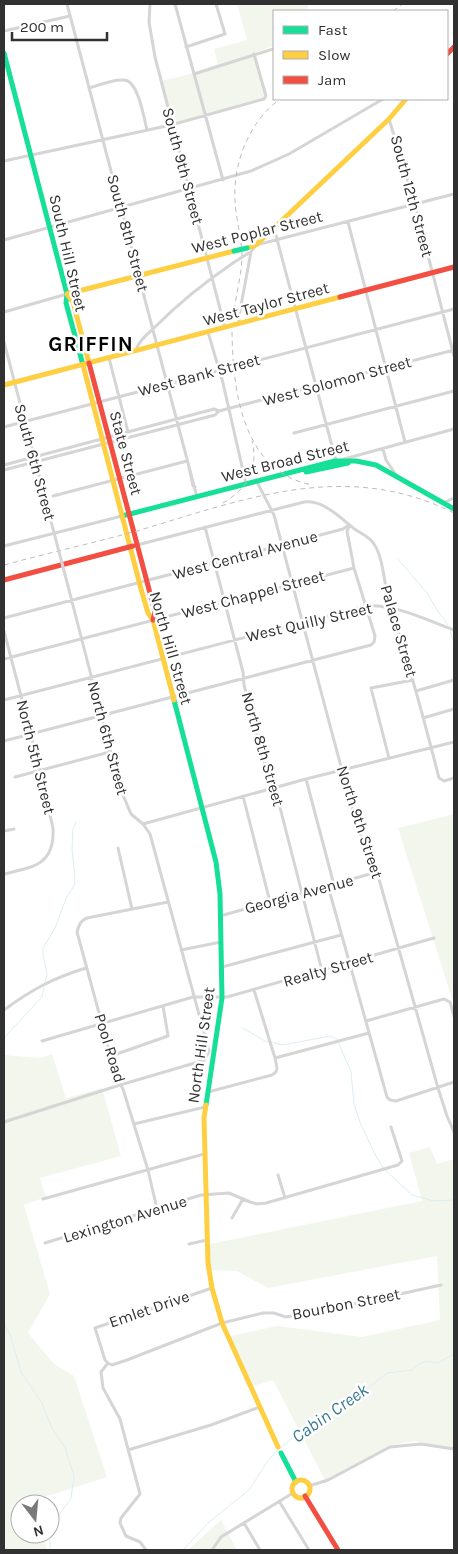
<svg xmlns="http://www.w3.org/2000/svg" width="458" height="1554" font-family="Karla,sans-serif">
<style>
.green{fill:#f3f6ed}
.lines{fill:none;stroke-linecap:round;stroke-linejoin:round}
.stream{stroke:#dbeef3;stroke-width:1}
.street{stroke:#d5d5d5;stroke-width:3}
.fast{stroke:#16e098;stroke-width:5}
.slow{stroke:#ffcf43;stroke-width:5}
.jam{stroke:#f24e42;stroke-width:5}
.rail{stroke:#bdbdbd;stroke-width:1;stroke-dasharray:5 4;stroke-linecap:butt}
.street-bridge{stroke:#d5d5d5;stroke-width:3}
.fast-bridge{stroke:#16e098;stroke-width:5}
.labels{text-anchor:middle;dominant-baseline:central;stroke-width:5;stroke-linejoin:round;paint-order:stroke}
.street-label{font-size:16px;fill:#313131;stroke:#fff}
.water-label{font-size:18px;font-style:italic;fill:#397a91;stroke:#fff}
.district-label{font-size:21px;font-weight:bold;letter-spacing:1px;fill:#000;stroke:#fff}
</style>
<rect width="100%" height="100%" fill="#fff"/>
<!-- green -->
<path class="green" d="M237,4H309L307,11H274V45L253,54L266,98L197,118L171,123L161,81L194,73L218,64L214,49L247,40Z
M454,814V1005L398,828Z
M52,1054L66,1098L102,1088L121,1156L40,1178L46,1197L24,1205L50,1294L28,1333L54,1364L74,1376L107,1477L13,1507L20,1514V1534H39L44,1539L47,1550H4V1055L40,1058Z
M430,1147L437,1164L454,1159V1449L414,1441L393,1445L326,1482L273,1380L248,1388L226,1337L277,1326L362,1337L440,1320L437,1256L268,1288L237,1271L206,1270L205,1245L422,1201L409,1153Z
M221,1520L237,1550H188Z"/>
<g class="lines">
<!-- stream -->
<path class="stream" d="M398,559L427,593L437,610L448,625
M450,631L454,643
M45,982L47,975L43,954V948L55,928L67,896L74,886L75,878L72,849L73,829L76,822
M243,1028L265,1041L283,1045L330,1036L337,1039L351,1072L354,1104L361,1125L376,1156L384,1169L412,1195L434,1201L454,1200
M4,1038L42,997L44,986
M4,1325L10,1334L21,1372L42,1403L52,1428L65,1448L74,1476L71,1498L50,1528
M48,1550L51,1546L48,1534
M183,1550L208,1523L250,1489L267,1462L276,1451L323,1413L341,1407L354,1395L367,1389L387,1373L412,1370L419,1364L426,1361L438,1363L454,1354"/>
<!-- street -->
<path class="street" d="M67,4L197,497
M150,4L149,22L155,57L225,328
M175,4L223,180
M4,31L70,16
M186,47L225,34L216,4
M194,74L273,49
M89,88C100,85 113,79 124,80C138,80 144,118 147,130
M389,119L415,205L454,356
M4,161L171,125L264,99L266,96L254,54
M348,222L405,442
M274,228L336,461
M4,240L251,171L289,154L383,99
M247,254L251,252L256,245L454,194
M4,312L67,294
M239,323V316L251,252
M208,332L223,383L246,484
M4,342L47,506
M136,350C139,340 148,334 155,327C180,302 205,282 233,263
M109,358L128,432
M4,427L454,309
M294,433L454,391
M383,449L386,460L396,475
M344,459L454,429
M188,463L193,486L195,487
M4,465L214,409L219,411
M4,470L215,415L219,411L454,350
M257,482L274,515L352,808L359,831L377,872L438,1088L447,1116L454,1132
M53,496L187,461
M443,503L454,498
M205,527L243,672L244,685L270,784L276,792L322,971
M137,545L304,502C325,500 341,519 356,530C362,534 370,537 374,544C384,559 384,585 389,602C408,660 424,719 439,778L444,781L454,778
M4,546L122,516
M4,618L343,529L349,525
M4,631L31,734L53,828C55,865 33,867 4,874
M4,659L354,568
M416,691L454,680
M4,700L366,606C396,604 426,620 454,630
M423,718L454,709
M4,741L371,645L374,642L375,636L354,568L347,531L350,525
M389,758L371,688L413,680
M15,777L110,752
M306,779L334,885
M243,796L270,902
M143,824L306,779L454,742
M4,831L14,829
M118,848L132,909
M328,886L387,1097L390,1100L396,1101L454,1082
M220,916L377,872
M181,950L221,942
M222,967L341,935
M4,1010C31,990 53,978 86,968
M366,1021L444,999L450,1002L454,1016
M42,1041L193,997H227L434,938
M111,1056L168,1036L163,1006
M275,1058L369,1033
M208,1092L272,1075L276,1072L277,1068L275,1058L254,990
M4,1122L120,1085L205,1060L209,1051L150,834L143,824L131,814L120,788L68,586
M134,1124L205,1107
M278,1175L285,1198
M43,1199L204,1154
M157,1209L148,1170L123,1089L117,1079L77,932C79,925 80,921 87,918L168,902
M232,1218L243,1199
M45,1243L201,1195L229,1193L250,1202L257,1204L266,1203L398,1165L402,1161L391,1127
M189,1244L207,1240
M108,1363L112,1365L127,1360L222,1323L263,1313H274L286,1317L318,1312L441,1285
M108,1363L101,1372L103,1388L120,1419L140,1494L121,1518L120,1523L126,1536L140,1542L146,1550
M108,1363L105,1360L95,1328L212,1288
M128,1450L211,1425L260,1407
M309,1486L328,1480L390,1447L421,1444L454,1449
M279,1501L309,1550
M244,1523L260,1550
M212,1550L221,1537L293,1493"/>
<!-- fast -->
<path class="fast" d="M4,53L67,294L66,303L83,365
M306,472L348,463
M122,516L335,461H356L376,465L454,509
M174,700L216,862L220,894L222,998L206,1105
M281,1453L296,1482"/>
<!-- slow -->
<path class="slow" d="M247,248L256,245L389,119L406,99
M67,294L234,251
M67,294L73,302L89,363
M83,365L141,589L148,613L153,620L174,700
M4,385L340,297
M206,1105L204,1118L208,1263L212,1288L222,1323L278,1447
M292 1489a9 9 0 1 1 18 0a9 9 0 1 1-18 0Z"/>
<!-- jam -->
<path class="jam" d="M447,54L454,47
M340,297L454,267
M89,363L155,612L153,620
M4,580L133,546
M305,1496L338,1550"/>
<!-- rail -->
<path class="rail" d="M393,11L403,4
M233,319C235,297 242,276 242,254C241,236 236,218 235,201C233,162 249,122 280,99
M232,332C233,391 242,471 312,485
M223,503C247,489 259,470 252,441
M4,565C48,553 93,543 137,531C244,499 346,459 454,513"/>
<!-- street-bridge -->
<path class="street-bridge" d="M233,263L247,254
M47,506L68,586"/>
<!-- fast-bridge -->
<path class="fast-bridge" d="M234,251L247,248"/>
</g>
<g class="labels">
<!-- street labels -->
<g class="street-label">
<text transform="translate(183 166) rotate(75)">South 9th Street</text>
<text transform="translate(412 196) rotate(75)">South 12th Street</text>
<text transform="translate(257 232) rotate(-14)">West Poplar Street</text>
<text transform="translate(128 233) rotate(75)">South 8th Street</text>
<text transform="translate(68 253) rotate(77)">South Hill Street</text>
<text transform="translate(266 304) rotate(-15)">West Taylor Street</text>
<text transform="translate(199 375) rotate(-15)">West Bank Street</text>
<text transform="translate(337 381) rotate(-15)">West Solomon Street</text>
<text transform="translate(126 453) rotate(75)">State Street</text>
<text transform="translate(285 461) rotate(-14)">West Broad Street</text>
<text transform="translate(35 462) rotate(75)">South 6th Street</text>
<text transform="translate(245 555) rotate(-15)">West Central Avenue</text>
<text transform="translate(253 594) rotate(-15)">West Chappel Street</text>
<text transform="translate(309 622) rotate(-13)">West Quilly Street</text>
<text transform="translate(399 631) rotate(74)">Palace Street</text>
<text transform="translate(171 648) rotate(74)">North Hill Street</text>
<text transform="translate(108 738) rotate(75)">North 6th Street</text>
<text transform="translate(263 749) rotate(74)">North 8th Street</text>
<text transform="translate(36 757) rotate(76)">North 5th Street</text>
<text transform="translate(360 822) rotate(72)">North 9th Street</text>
<text transform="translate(299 894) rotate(-15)">Georgia Avenue</text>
<text transform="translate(328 969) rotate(-16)">Realty Street</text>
<text transform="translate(201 1045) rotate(-82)">North Hill Street</text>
<text transform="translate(110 1048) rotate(73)">Pool Road</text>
<text transform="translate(125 1219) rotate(-17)">Lexington Avenue</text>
<text transform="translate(346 1304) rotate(-11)">Bourbon Street</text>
<text transform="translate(149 1309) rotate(-19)">Emlet Drive</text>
</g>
<!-- water labels -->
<g class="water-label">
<text transform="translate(330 1413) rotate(-35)">Cabin Creek</text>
</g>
<!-- district labels -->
<g class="district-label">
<text x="91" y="344">GRIFFIN</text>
</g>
</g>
<!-- border -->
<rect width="458" height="1554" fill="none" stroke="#313131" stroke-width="10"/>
<!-- legend -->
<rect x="273" y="10" width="175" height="90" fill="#ffffff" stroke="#adadad"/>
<rect x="283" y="26" width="25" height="8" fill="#16e098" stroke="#adadad"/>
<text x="318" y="35" font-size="15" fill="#313131">Fast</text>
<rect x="283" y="51" width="25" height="8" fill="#ffcf43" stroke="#adadad"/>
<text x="318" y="60" font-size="15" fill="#313131">Slow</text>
<rect x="283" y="76" width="25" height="8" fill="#f24e42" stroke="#adadad"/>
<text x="318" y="85" font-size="15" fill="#313131">Jam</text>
<!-- north arrow -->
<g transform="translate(35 1519) rotate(164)"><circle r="24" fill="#ffffff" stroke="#adadad"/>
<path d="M0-4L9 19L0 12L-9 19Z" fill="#797979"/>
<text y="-8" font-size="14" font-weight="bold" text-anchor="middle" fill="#313131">N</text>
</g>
<!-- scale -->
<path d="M12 32v8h95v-8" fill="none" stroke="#313131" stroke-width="2.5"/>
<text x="20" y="32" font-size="15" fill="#313131" stroke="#ffffff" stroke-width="4" paint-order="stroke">200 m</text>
</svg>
